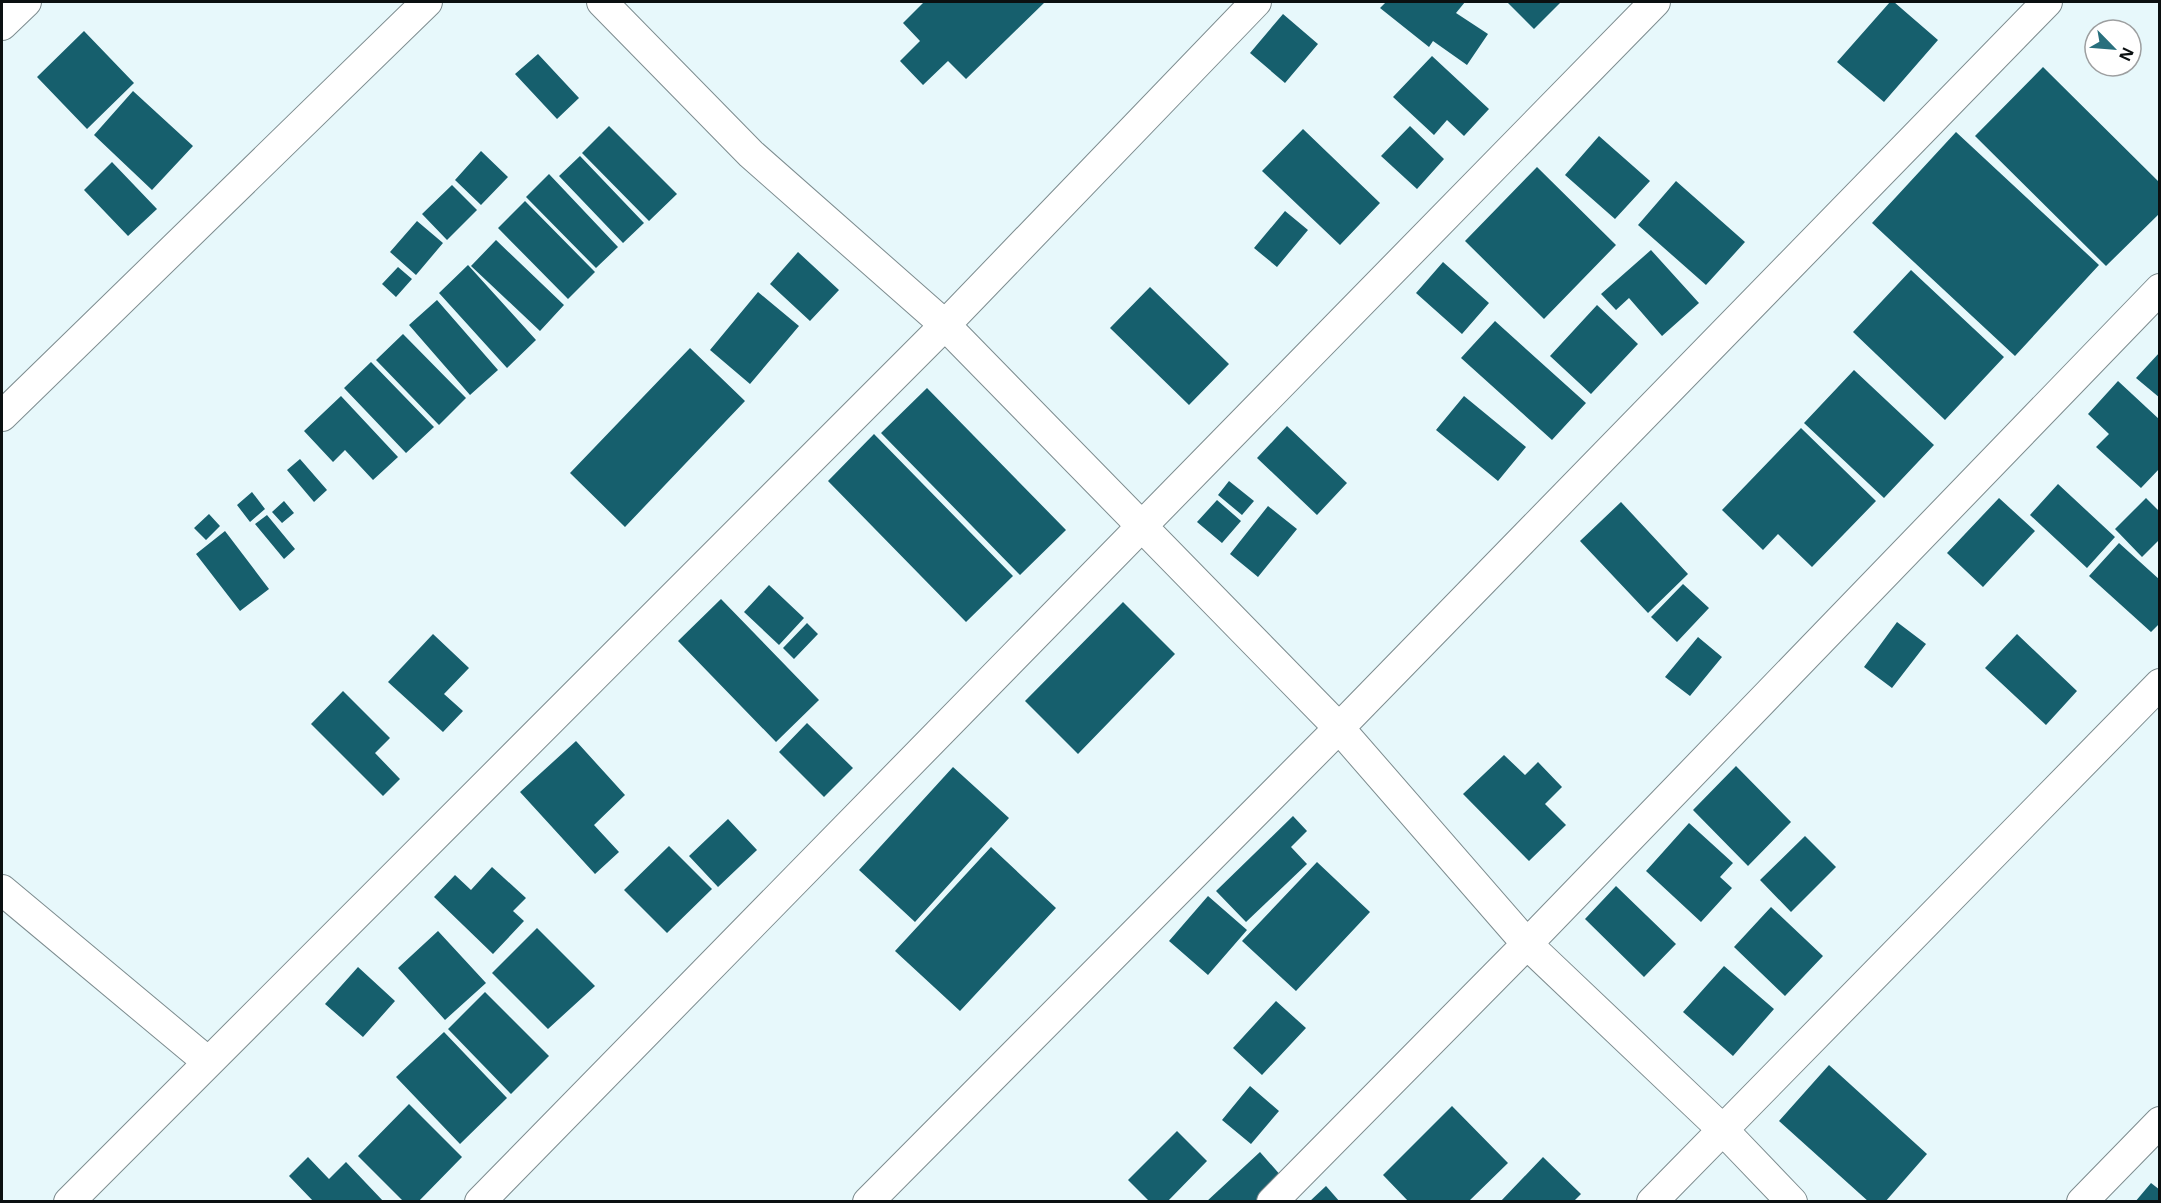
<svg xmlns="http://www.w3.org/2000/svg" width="2161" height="1203" font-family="'Open Sans',sans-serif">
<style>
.building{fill:#165f6d}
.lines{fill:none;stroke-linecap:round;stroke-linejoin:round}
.minor-casing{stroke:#7d8c8f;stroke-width:32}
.minor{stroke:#fff;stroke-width:30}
</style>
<rect width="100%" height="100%" fill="#e7f8fb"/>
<!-- building -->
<path class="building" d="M924,2H1045L966,79L948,61L923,85L900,61L920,41L903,23Z
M1386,2H1465L1456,13L1488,34L1467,65L1433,41L1429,47L1380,8Z
M1507,2H1561L1534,29Z
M1890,2H1894L1938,40L1884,102L1837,62Z
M1283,14L1318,44L1285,83L1250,53Z
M84,31L134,83L87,129L37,77Z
M538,54L579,98L557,119L515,74Z
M1432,56L1489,109L1464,136L1447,120L1434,135L1393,97Z
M2043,67L2160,183V213L2106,266L1975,136Z
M133,91L193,146L152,190L94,135Z
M609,126L677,194L649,221L582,153Z
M1410,126L1444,159L1417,189L1381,156Z
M1303,129L1380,203L1340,245L1262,171Z
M1956,132L2099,265L2015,356L1872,223Z
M1599,136L1650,181L1615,219L1565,175Z
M481,151L508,177L481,205L455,180Z
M580,156L644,223L623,243L559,176Z
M112,162L157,209L128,236L84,190Z
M1537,167L1616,245L1544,319L1465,241Z
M549,174L618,247L596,268L526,197Z
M1676,181L1745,242L1706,285L1638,225Z
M452,185L477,210L447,240L422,214Z
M525,201L595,272L568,299L498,228Z
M1285,211L1308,230L1277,267L1254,248Z
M417,221L443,243L416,275L390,252Z
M496,240L564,305L540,331L471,266Z
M1651,250L1699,303L1662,336L1629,298L1616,310L1601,294Z
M798,252L839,290L810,321L770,284Z
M1443,262L1489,303L1462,334L1416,293Z
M468,265L536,340L507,368L439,293Z
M398,267L412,279L396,297L382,284Z
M1911,270L2004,357L1945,420L1853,332Z
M1150,287L1229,364L1189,405L1110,328Z
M758,292L799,326L750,384L710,350Z
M437,300L498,370L470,395L409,325Z
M1597,305L1638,344L1591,394L1550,356Z
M1495,321L1586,403L1552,440L1461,358Z
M403,334L466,398L439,425L376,360Z
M690,348L745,401L625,527L570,473Z
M2160,352V398L2136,378Z
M371,362L434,427L406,453L344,388Z
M1854,370L1934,445L1884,498L1804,423Z
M2118,381L2160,420V468L2141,488L2096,447L2109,434L2088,414Z
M927,388L1066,530L1020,575L881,433Z
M341,396L398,457L373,480L345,450L333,462L304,431Z
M1464,396L1526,447L1498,481L1436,430Z
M1287,426L1347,483L1317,515L1257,458Z
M1801,428L1876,501L1812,567L1778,534L1763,550L1722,510Z
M874,434L1013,576L966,622L828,481Z
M300,459L327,490L314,502L287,470Z
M1229,481L1254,501L1242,515L1218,495Z
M2058,484L2115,537L2087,568L2030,515Z
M252,492L265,509L250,522L237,505Z
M1999,498L2035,531L1983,587L1947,553Z
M2146,498L2160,512V539L2142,557L2115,529Z
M1217,500L1241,521L1222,543L1197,522Z
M284,501L294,513L282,523L272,512Z
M1621,502L1688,574L1648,613L1580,541Z
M1268,506L1297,529L1258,577L1230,554Z
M209,514L220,526L206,540L194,528Z
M267,515L295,549L284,559L255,524Z
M225,531L269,589L240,611L196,554Z
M2119,543L2160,580V623L2151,632L2089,576Z
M1683,584L1709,608L1677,642L1651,617Z
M769,585L804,618L779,645L744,612Z
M721,599L819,700L776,742L678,641Z
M1123,602L1175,654L1078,754L1025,701Z
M1897,622L1926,644L1892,688L1864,667Z
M807,623L818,634L794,659L783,648Z
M433,634L469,668L444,694L463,711L443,732L388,682Z
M2017,634L2077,691L2046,725L1985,668Z
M1698,637L1722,657L1690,696L1665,677Z
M343,691L390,738L375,753L400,779L383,796L311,724Z
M807,723L853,768L824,797L779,752Z
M576,741L625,795L594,825L619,852L595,874L520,792Z
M1504,755L1525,775L1538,762L1562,787L1545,804L1566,825L1529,861L1463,794Z
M1736,766L1791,822L1748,866L1693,810Z
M953,767L1009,818L915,922L859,870Z
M1293,816L1307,831L1291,847L1307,864L1246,922L1216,891Z
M728,819L757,850L718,887L689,856Z
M1689,823L1733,863L1720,877L1732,888L1701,922L1646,871Z
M1805,836L1836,867L1791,912L1760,880Z
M669,846L712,889L667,933L624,890Z
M991,847L1056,908L960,1011L895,951Z
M1317,862L1370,912L1296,991L1242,941Z
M492,867L526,898L513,911L524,921L493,954L434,897L455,875L471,890Z
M1616,886L1676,944L1644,977L1585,919Z
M1208,896L1247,930L1208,975L1169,941Z
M1771,907L1823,956L1785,996L1734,947Z
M537,928L595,986L548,1029L492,973Z
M438,931L486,983L445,1020L398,968Z
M1724,966L1774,1009L1733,1056L1683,1012Z
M358,967L395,1001L363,1037L325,1004Z
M485,992L549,1056L511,1094L448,1029Z
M1276,1001L1306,1028L1262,1075L1233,1048Z
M444,1032L507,1098L460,1144L396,1077Z
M1829,1065L1927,1154L1885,1202H1869L1779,1121Z
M1250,1086L1279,1111L1251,1144L1222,1120Z
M409,1104L462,1157L418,1202H404L358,1156Z
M1452,1106L1508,1163L1468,1202H1409L1383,1175Z
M1177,1131L1207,1161L1167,1202H1150L1128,1180Z
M1260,1152L1282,1177L1255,1202H1206Z
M308,1157L329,1179L346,1162L384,1202H314L289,1176Z
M1543,1157L1581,1194L1573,1202H1500Z
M2151,1183L2160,1190V1202H2135Z
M1326,1186L1340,1202H1309Z"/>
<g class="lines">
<!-- minor casing -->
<g class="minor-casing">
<path id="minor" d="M602,2L751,154L945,325L1339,728L1527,944L1723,1130L1792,1202
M2,25L26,2
M2,416L427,2
M2,890L208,1062
M69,1202L945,325L1256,2
M480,1202L1655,2
M868,1202L1339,728L2047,2
M1272,1202L1527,944L2160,289
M1652,1202L2160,684
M2082,1202L2160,1122"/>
</g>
<!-- minor -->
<use href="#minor" class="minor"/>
</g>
<!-- border -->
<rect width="2161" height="1203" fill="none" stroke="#0b1011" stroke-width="6"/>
<!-- north arrow -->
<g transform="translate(2113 48) rotate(115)"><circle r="28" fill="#ffffff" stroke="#9d9fa0" stroke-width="1.5"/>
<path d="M0-4.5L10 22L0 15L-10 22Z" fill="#286f7d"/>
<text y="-9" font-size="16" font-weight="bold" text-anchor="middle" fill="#0b1011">N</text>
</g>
</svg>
